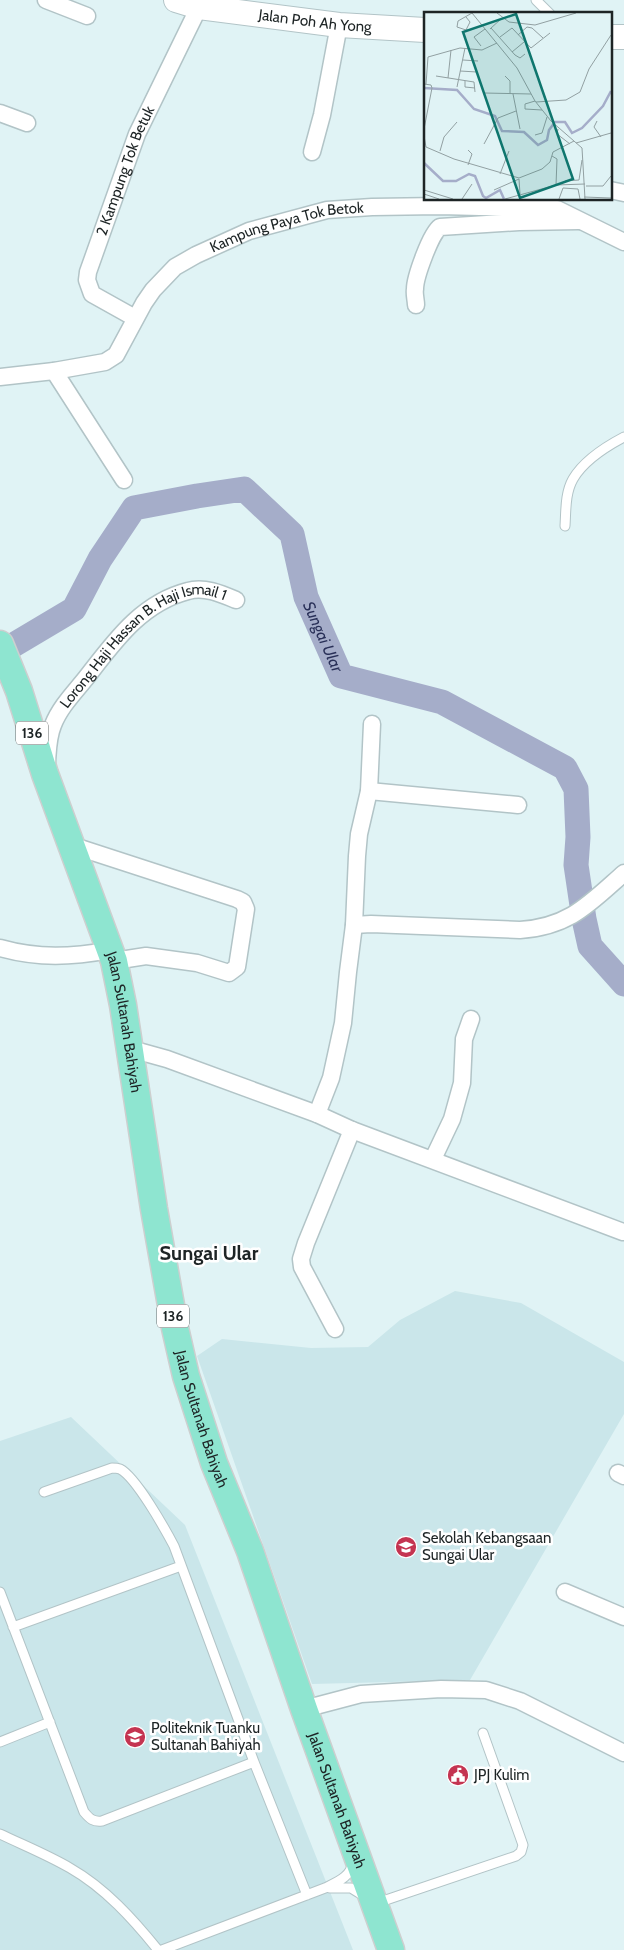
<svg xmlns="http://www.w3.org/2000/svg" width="624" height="1950" font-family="Cabin,sans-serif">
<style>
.built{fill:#cae6ea}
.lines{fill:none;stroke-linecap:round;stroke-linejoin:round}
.river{stroke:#a5adc9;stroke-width:25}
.lane-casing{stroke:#b2c4c7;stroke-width:11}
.street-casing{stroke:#b2c4c7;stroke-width:19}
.secondary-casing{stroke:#b2c4c7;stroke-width:26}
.primary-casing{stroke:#cdcfcf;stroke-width:29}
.lane{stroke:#fff;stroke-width:9}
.street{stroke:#fff;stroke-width:16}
.secondary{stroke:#fff;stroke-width:24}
.primary{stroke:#8ee5d0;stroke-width:26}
.labels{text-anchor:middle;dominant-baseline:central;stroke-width:5;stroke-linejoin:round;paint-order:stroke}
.shield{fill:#fff;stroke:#616666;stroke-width:1}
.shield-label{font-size:14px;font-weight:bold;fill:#1d2425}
.street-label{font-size:15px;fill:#1d2425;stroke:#fff}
.poi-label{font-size:15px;fill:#1d2425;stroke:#fff;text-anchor:start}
.water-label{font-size:16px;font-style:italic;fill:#293058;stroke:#fff}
.district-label{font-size:20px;font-weight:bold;fill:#1d2425;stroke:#fff}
.inset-river{fill:none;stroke:#a5adc9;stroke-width:2.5}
.inset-road{fill:none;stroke:#92a0a2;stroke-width:1}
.view{fill:#0f766e;fill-opacity:0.15;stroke:#0f766e;stroke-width:2.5}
.inset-edge{fill:none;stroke:#1d2425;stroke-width:2.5}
</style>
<rect width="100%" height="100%" fill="#e0f3f5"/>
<!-- built -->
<path class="built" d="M455,1291L521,1303L624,1362V1414L470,1680L312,1684L197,1356L222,1339L311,1348L368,1347L400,1320Z
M71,1417L185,1525L353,1950H0V1441Z"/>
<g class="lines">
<!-- river -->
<path class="river" id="s1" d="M0,653L74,609L100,559L134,508L197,496L244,489L292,534L306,597L341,676L442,702L565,768L576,789L578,837L576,865L584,919L590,946L624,984"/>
<!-- lane casing -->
<g class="lane-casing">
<path id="lane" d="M536,0L550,14
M565,526C566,511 565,493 573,479C584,460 605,447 624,437
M44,1492L112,1468C114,1468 117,1468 120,1469C136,1477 165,1529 174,1546L254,1762L307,1895
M0,1592L84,1812C90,1819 93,1822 102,1821L254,1762
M13,1627L181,1566
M0,1742L50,1722
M0,1834C23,1845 48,1855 70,1868C105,1888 133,1919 158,1950
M330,1888H351L364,1896
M377,1903L516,1856L521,1852L523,1845L483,1733
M162,1950L325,1888C337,1882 351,1877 353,1862"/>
</g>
<!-- street casing -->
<g class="street-casing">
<g id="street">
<path d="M46,0L87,16"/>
<path d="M0,113L27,123"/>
<path d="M312,152L322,115L339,25"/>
<path d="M610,190L624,193"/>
<path d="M416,305C416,300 414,294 415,289C415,277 431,233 440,227L519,222L579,221"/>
<path id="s2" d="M135,318L92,294L87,280L88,272L137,134L199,7"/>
<path d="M54,371L124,480"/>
<path id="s3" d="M0,377L54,371L105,362L116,355L144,303L153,290L175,267L196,255L249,231L327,210L372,207L440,206L557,209L624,242"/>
<path id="s4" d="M47,762C48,749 48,737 53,725C60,707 74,693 86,678C114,642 141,603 188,591C204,586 222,594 236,600"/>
<path d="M369,791L518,805"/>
<path d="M71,845L237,899L243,902L246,909L237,967L229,973L197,963L146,956L114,961"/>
<path d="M354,925L371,924L520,930C569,927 589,904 624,873"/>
<path d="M0,948C39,959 72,957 111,950"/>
<path d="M131,1049L167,1059L317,1114L352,1130L623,1232"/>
<path d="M317,1114L331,1078L343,1023L348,972L354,925L357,856L359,834L369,791L372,724"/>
<path d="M433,1159L452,1119L462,1083L464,1039L471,1019"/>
<path d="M335,1329L302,1267L301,1259L306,1243L352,1130"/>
<path d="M618,1473L624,1476"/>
<path d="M565,1592L624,1617"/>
<path d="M304,1709L361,1694L441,1689L486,1690L520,1701L624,1753"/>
</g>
</g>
<!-- secondary casing -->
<g class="secondary-casing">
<g id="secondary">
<path id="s5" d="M176,0L199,7L339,25L425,30"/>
<path d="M610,37H624"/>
</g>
</g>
<!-- primary casing -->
<g class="primary-casing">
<g id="primary">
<path id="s6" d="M0,644L19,691L45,774L114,961L123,1005L154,1209L175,1328L186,1376L214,1463L250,1551L304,1709L391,1950"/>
</g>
</g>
<!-- lane -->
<use href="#lane" class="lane"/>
<!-- street -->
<use href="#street" class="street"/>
<!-- secondary -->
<use href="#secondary" class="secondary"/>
<!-- primary -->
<use href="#primary" class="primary"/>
</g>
<!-- icons -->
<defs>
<g id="school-disc" transform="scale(1.125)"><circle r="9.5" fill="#c43451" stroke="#fff"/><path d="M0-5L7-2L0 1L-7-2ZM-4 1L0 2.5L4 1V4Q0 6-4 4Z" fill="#fff"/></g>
<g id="university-disc" transform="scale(1.125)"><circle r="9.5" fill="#c43451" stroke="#fff"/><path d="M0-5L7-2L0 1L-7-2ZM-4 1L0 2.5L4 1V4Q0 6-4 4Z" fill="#fff"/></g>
<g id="civic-disc" transform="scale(1.125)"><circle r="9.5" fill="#c43451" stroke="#fff"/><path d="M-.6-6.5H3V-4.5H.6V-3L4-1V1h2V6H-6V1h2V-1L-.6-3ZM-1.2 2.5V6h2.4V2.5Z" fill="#fff"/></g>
</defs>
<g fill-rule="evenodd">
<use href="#school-disc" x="406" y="1547"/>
<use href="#university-disc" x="135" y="1737"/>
<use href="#civic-disc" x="458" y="1775"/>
</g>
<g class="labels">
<!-- shield labels -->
<g class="shield">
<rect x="16" y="721.5" width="32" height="23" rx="4"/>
<rect x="157" y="1304.5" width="32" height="23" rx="4"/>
</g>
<g class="shield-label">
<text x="32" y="733">136</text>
<text x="173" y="1316">136</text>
</g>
<!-- street labels -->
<g class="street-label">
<text stroke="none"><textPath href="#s5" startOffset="141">Jalan Poh Ah Yong</textPath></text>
<text stroke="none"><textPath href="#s2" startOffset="180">2 Kampung Tok Betuk</textPath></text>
<text stroke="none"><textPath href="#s3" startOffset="346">Kampung Paya Tok Betok</textPath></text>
<text stroke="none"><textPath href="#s4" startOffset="165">Lorong Haji Hassan B. Haji Ismail 1</textPath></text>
<text stroke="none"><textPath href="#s6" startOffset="399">Jalan Sultanah Bahiyah</textPath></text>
<text stroke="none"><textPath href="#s6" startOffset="804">Jalan Sultanah Bahiyah</textPath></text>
<text stroke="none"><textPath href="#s6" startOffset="1209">Jalan Sultanah Bahiyah</textPath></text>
</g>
<!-- poi labels -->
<g class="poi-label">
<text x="422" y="1538">Sekolah Kebangsaan<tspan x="422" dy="17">Sungai Ular</tspan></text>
<text x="151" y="1728">Politeknik Tuanku<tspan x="151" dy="17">Sultanah Bahiyah</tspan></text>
<text x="474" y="1775">JPJ Kulim</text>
</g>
<!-- water labels -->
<g class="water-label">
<text stroke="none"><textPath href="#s1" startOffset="489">Sungai Ular</textPath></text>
</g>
<!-- district labels -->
<g class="district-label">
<text x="209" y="1253">Sungai Ular</text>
</g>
</g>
<!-- overview -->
<g transform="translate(424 12)">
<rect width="188" height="188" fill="#e0f3f5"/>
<path class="inset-river" d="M0,76L33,78L50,97L71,104L78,119L100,120L114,133L123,128L125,118L131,110H141L148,121L158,116L179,94L187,79M0,151L19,169H32L45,162L51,164L59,184L62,186L76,178L80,187"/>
<path class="inset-road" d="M48,1L93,56L111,89L127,109L158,136L161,187M73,1L85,10L111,13L152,1M42,5L46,10L42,18L33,15L34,9L48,1M67,16L91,43L96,46L101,42M66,17L78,6M94,23L103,15L108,16L119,26M76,25L88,16L107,36L126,21M57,34L50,25L61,17M88,40L100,30M39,48L54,49M36,59L53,60M12,64L50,70L51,80M81,64L86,69V82M24,66L27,38M41,69V75L51,76M0,72L7,73L8,76L0,117M2,72L4,45L36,36L58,38L73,31M33,75L41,36M60,81L107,82M89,82L96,117M111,89L101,92V97L118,98M112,90L142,88L156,80L165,57L187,23M173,109L170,115L177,125M134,117L133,122L146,132M111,123L118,121L123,105M0,124L2,135L30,147L95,166L118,157L126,150L129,140L150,129M152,131L187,121M60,132L74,106L92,99M44,138L48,142L44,153M16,139L20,125L33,110M128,144L133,147L132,173M76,162L85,139M95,167L96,182M141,169L155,168L158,148M162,174H179L187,164M0,178L29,187M70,178L95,167M0,182L15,187M160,185L187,186M38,187L48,172M81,187L132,173L161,172M135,187L139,176L154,177L156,187"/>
<path class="view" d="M92,2L149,167L96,186L39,20Z"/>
<rect width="188" height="188" class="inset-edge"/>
</g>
</svg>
